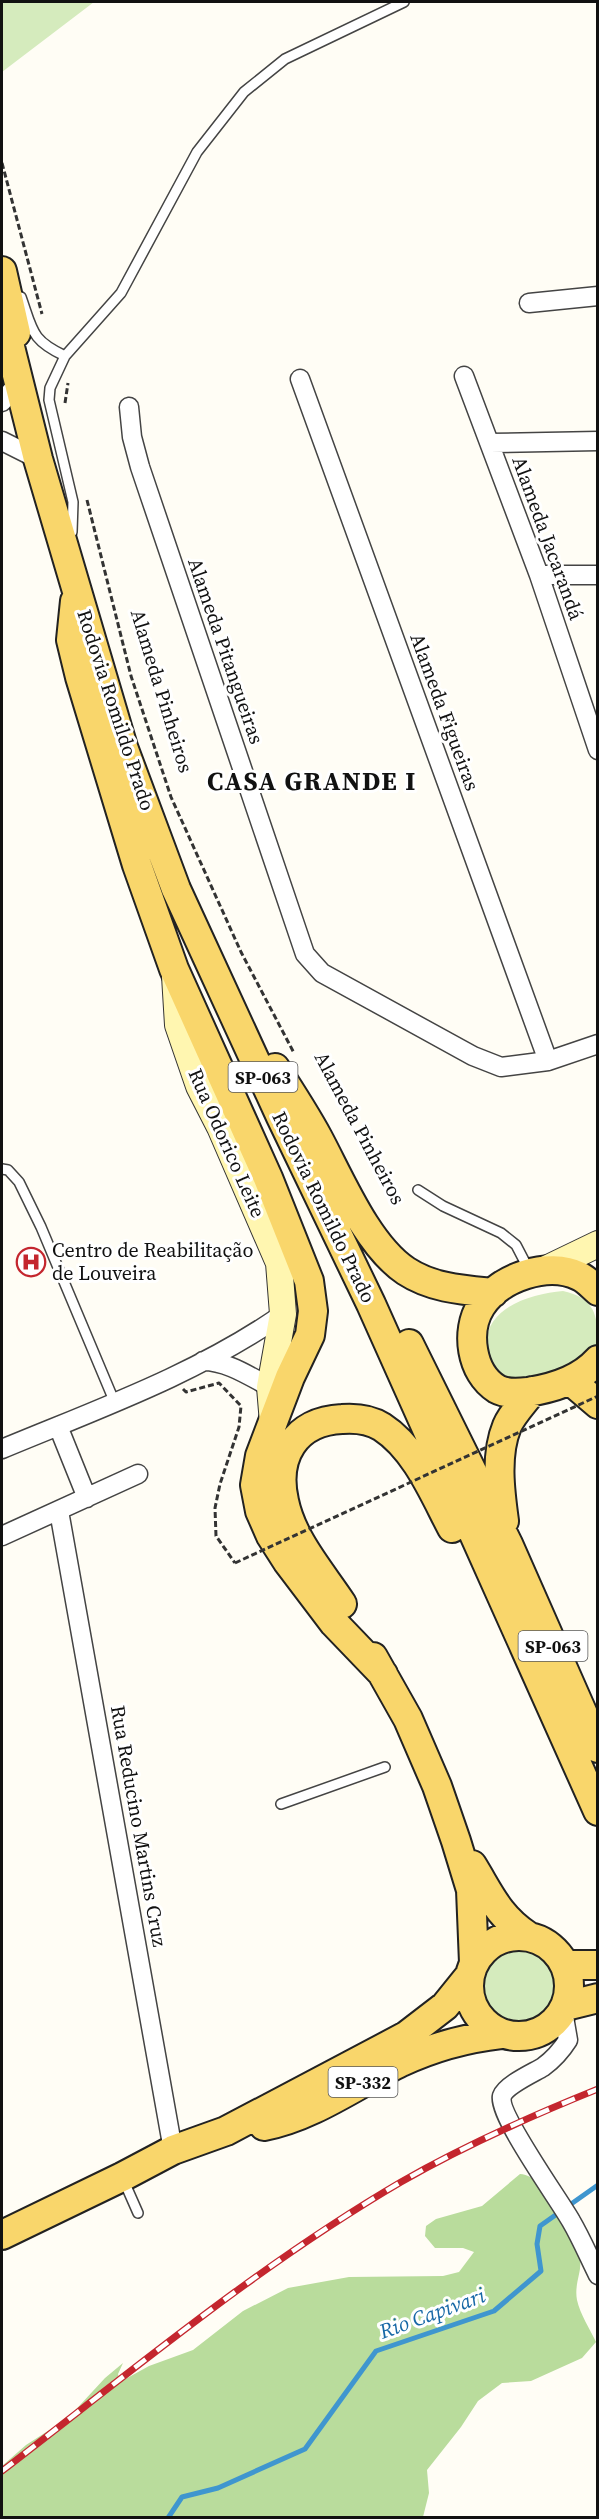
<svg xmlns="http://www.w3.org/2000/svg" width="599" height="2519" font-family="'Source Serif 4',serif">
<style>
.green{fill:#d5ebbd}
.forest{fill:#b9dc9c}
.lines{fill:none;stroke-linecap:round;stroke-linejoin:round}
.stream{stroke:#3f96cf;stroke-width:5}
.service-casing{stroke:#444;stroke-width:12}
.minor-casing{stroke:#444;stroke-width:21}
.secondary-casing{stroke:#333;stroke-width:28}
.primary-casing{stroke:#222;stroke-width:32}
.path{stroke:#333;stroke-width:3;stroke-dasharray:6 3;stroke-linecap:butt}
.service{stroke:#fff;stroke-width:9}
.minor{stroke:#fff;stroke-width:18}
.secondary{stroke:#fff6b0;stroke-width:26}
.primary{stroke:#f9d66b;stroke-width:28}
.rail-casing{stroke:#c4262e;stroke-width:7}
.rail{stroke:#fff;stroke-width:4.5;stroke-dasharray:14;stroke-linecap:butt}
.path-bridge{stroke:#333;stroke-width:3;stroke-dasharray:6 3;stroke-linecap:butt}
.labels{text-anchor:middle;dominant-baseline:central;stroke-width:6;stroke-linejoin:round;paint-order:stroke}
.shield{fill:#fff;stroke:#585858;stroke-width:1.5}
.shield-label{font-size:18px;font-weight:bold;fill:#111}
.street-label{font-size:20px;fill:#111;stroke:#fff}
.poi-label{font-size:20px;fill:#111;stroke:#fff;text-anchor:start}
.water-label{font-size:21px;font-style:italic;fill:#1768a6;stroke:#fff}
.district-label{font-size:26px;font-weight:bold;letter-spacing:1.5px;fill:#111;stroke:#fff}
</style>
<rect width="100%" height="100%" fill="#fffdf5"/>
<!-- green -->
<path class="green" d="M2,2H94L2,72Z
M563,1291C595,1298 599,1316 597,1347L571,1372L509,1381C496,1372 485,1360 486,1343C488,1306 532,1294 563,1291Z
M482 1987a38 38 0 1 1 76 0a38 38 0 1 1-76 0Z"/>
<!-- forest -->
<path class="forest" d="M520,2174C549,2176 575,2234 580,2260C582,2272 574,2284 577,2300C580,2314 590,2329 596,2342L582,2358L531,2381L502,2383L478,2401L461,2427L427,2470L429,2493L423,2517H2V2466L26,2445L68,2418L105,2378L123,2363L118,2374L120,2382L149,2366L193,2350L243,2311L288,2288L349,2277L443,2276L459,2272L474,2252L463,2248H435L425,2236L426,2226L436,2219L482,2206Z"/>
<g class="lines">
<!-- stream -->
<path class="stream" d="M168,2518L182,2497L218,2488L305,2449L376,2351L494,2311L541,2271L537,2244L540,2226L598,2185"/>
<!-- service casing -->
<g class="service-casing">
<path id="service" d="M21,297C33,331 31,340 65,356
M72,532L73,502L49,400L50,388L65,356L121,293L197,152L244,92L285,59L404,2
M2,1169L8,1170L19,1182L41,1227L115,1403
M418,1190L443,1206L501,1233L516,1245L529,1270
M281,1804L385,1767
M123,2179L138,2213"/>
</g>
<!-- minor casing -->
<g class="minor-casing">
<path id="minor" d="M529,303L598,296
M464,376L539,575L598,750
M300,379L548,1061
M2,402L19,382
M129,407L132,437L140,467L305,954L322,973L473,1056L501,1067L548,1061L598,1044
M2,441L38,459
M490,443L598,441
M539,575H598
M203,1361C227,1361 249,1376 270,1387
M58,1426L87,1498
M2,1449C98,1409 197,1374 283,1314
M59,1511L173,2150
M2,1536L138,1474
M563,2011L568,2040C561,2051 554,2059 543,2067C533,2073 506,2085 502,2096C497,2114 560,2201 571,2221C581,2238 589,2257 598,2275"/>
</g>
<!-- secondary casing -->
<g class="secondary-casing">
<path id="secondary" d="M175,976L178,1025L199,1086L220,1127L279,1263L283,1314L270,1387L273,1423
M544,1270L598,1244"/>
</g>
<!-- primary casing -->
<g class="primary-casing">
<path id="primary" d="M2,271L16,333
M2,315L38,459L123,747L176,889L281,1117L371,1304L598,1811
M75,601L71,640L80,677L137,865L174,969L268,1178L309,1281L313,1311L310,1335L290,1377L260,1456L255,1485L260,1511L271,1536L287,1561L334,1623L383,1674
M275,1068C290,1091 305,1114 318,1138C340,1179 367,1245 406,1271C432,1288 462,1290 493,1293
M598,1291C592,1286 586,1279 579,1276C548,1261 500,1277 481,1306C465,1331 471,1373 497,1389C506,1394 518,1393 528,1392C554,1388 580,1380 598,1360
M409,1344L508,1544L598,1748
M571,1381L598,1404
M504,1521C500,1492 495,1455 507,1426C512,1414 524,1402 532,1391
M342,1604C321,1572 292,1540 284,1501C274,1457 295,1421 342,1419C355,1418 371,1420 382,1427C416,1449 434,1494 452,1528
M373,1657L408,1719L437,1786L456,1841L471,1890L474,1963
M472,1865C490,1894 498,1916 528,1936
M469 1986a50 50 0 1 1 100 0a50 50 0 1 1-100 0Z
M565,1965H598
M566,2006L598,1998
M264,2126C312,2117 357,2084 401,2062C433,2047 466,2038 501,2034
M2,2235L122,2177L173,2150L226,2131L406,2036L445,2006L470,1975"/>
</g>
<!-- path -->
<path class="path" d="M2,163L42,314
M65,403L68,383
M87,500L131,676L171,797L241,952L294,1053
M183,1389L186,1392L219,1383L241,1406L239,1427L220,1484L215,1508L216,1536L235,1563"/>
<!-- service -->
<use href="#service" class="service"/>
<!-- minor -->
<use href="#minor" class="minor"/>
<!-- secondary -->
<use href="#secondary" class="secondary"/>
<!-- primary -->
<use href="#primary" class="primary"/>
<!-- rail casing -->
<g class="rail-casing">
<path id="rail" d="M2,2471C132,2371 259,2265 401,2182C464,2146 531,2116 598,2089"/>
</g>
<!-- rail -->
<use href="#rail" class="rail"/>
<!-- path-bridge -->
<path class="path-bridge" d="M235,1563L598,1396"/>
</g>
<!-- icons -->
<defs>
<g id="hospital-ring" transform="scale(1.5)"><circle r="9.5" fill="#fff" stroke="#c4262e" stroke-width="1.5"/><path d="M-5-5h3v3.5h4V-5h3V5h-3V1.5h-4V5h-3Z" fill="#c4262e"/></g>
</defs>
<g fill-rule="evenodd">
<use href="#hospital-ring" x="31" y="1262"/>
</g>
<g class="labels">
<!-- shield labels -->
<g class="shield">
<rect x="228.5" y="1062" width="69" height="30" rx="4.5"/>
<rect x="518.5" y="1631" width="69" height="30" rx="4.5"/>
<rect x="328.5" y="2067" width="69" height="30" rx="4.5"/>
</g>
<g class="shield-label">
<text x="263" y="1077">SP-063</text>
<text x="553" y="1646">SP-063</text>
<text x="363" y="2082">SP-332</text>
</g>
<!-- street labels -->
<g class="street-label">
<text transform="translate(548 538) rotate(70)">Alameda Jacarandá</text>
<text transform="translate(226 651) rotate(71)">Alameda Pitangueiras</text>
<text transform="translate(162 691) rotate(73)">Alameda Pinheiros</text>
<text transform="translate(116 710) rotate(72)">Rodovia Romildo Prado</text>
<text transform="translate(445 712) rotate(70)">Alameda Figueiras</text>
<text transform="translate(360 1128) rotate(62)">Alameda Pinheiros</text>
<text transform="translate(227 1143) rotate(66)">Rua Odorico Leite</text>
<text transform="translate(324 1207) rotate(64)">Rodovia Romildo Prado</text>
<text transform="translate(139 1826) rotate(80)">Rua Reducino Martins Cruz</text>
</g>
<!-- poi labels -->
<g class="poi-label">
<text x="52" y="1250">Centro de Reabilitação<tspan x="52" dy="23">de Louveira</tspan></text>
</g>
<!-- water labels -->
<g class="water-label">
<text transform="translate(432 2313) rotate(-20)">Rio Capivari</text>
</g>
<!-- district labels -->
<g class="district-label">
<text x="312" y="781">CASA GRANDE I</text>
</g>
</g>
<!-- border -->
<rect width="599" height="2519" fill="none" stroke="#111111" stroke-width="6"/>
</svg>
